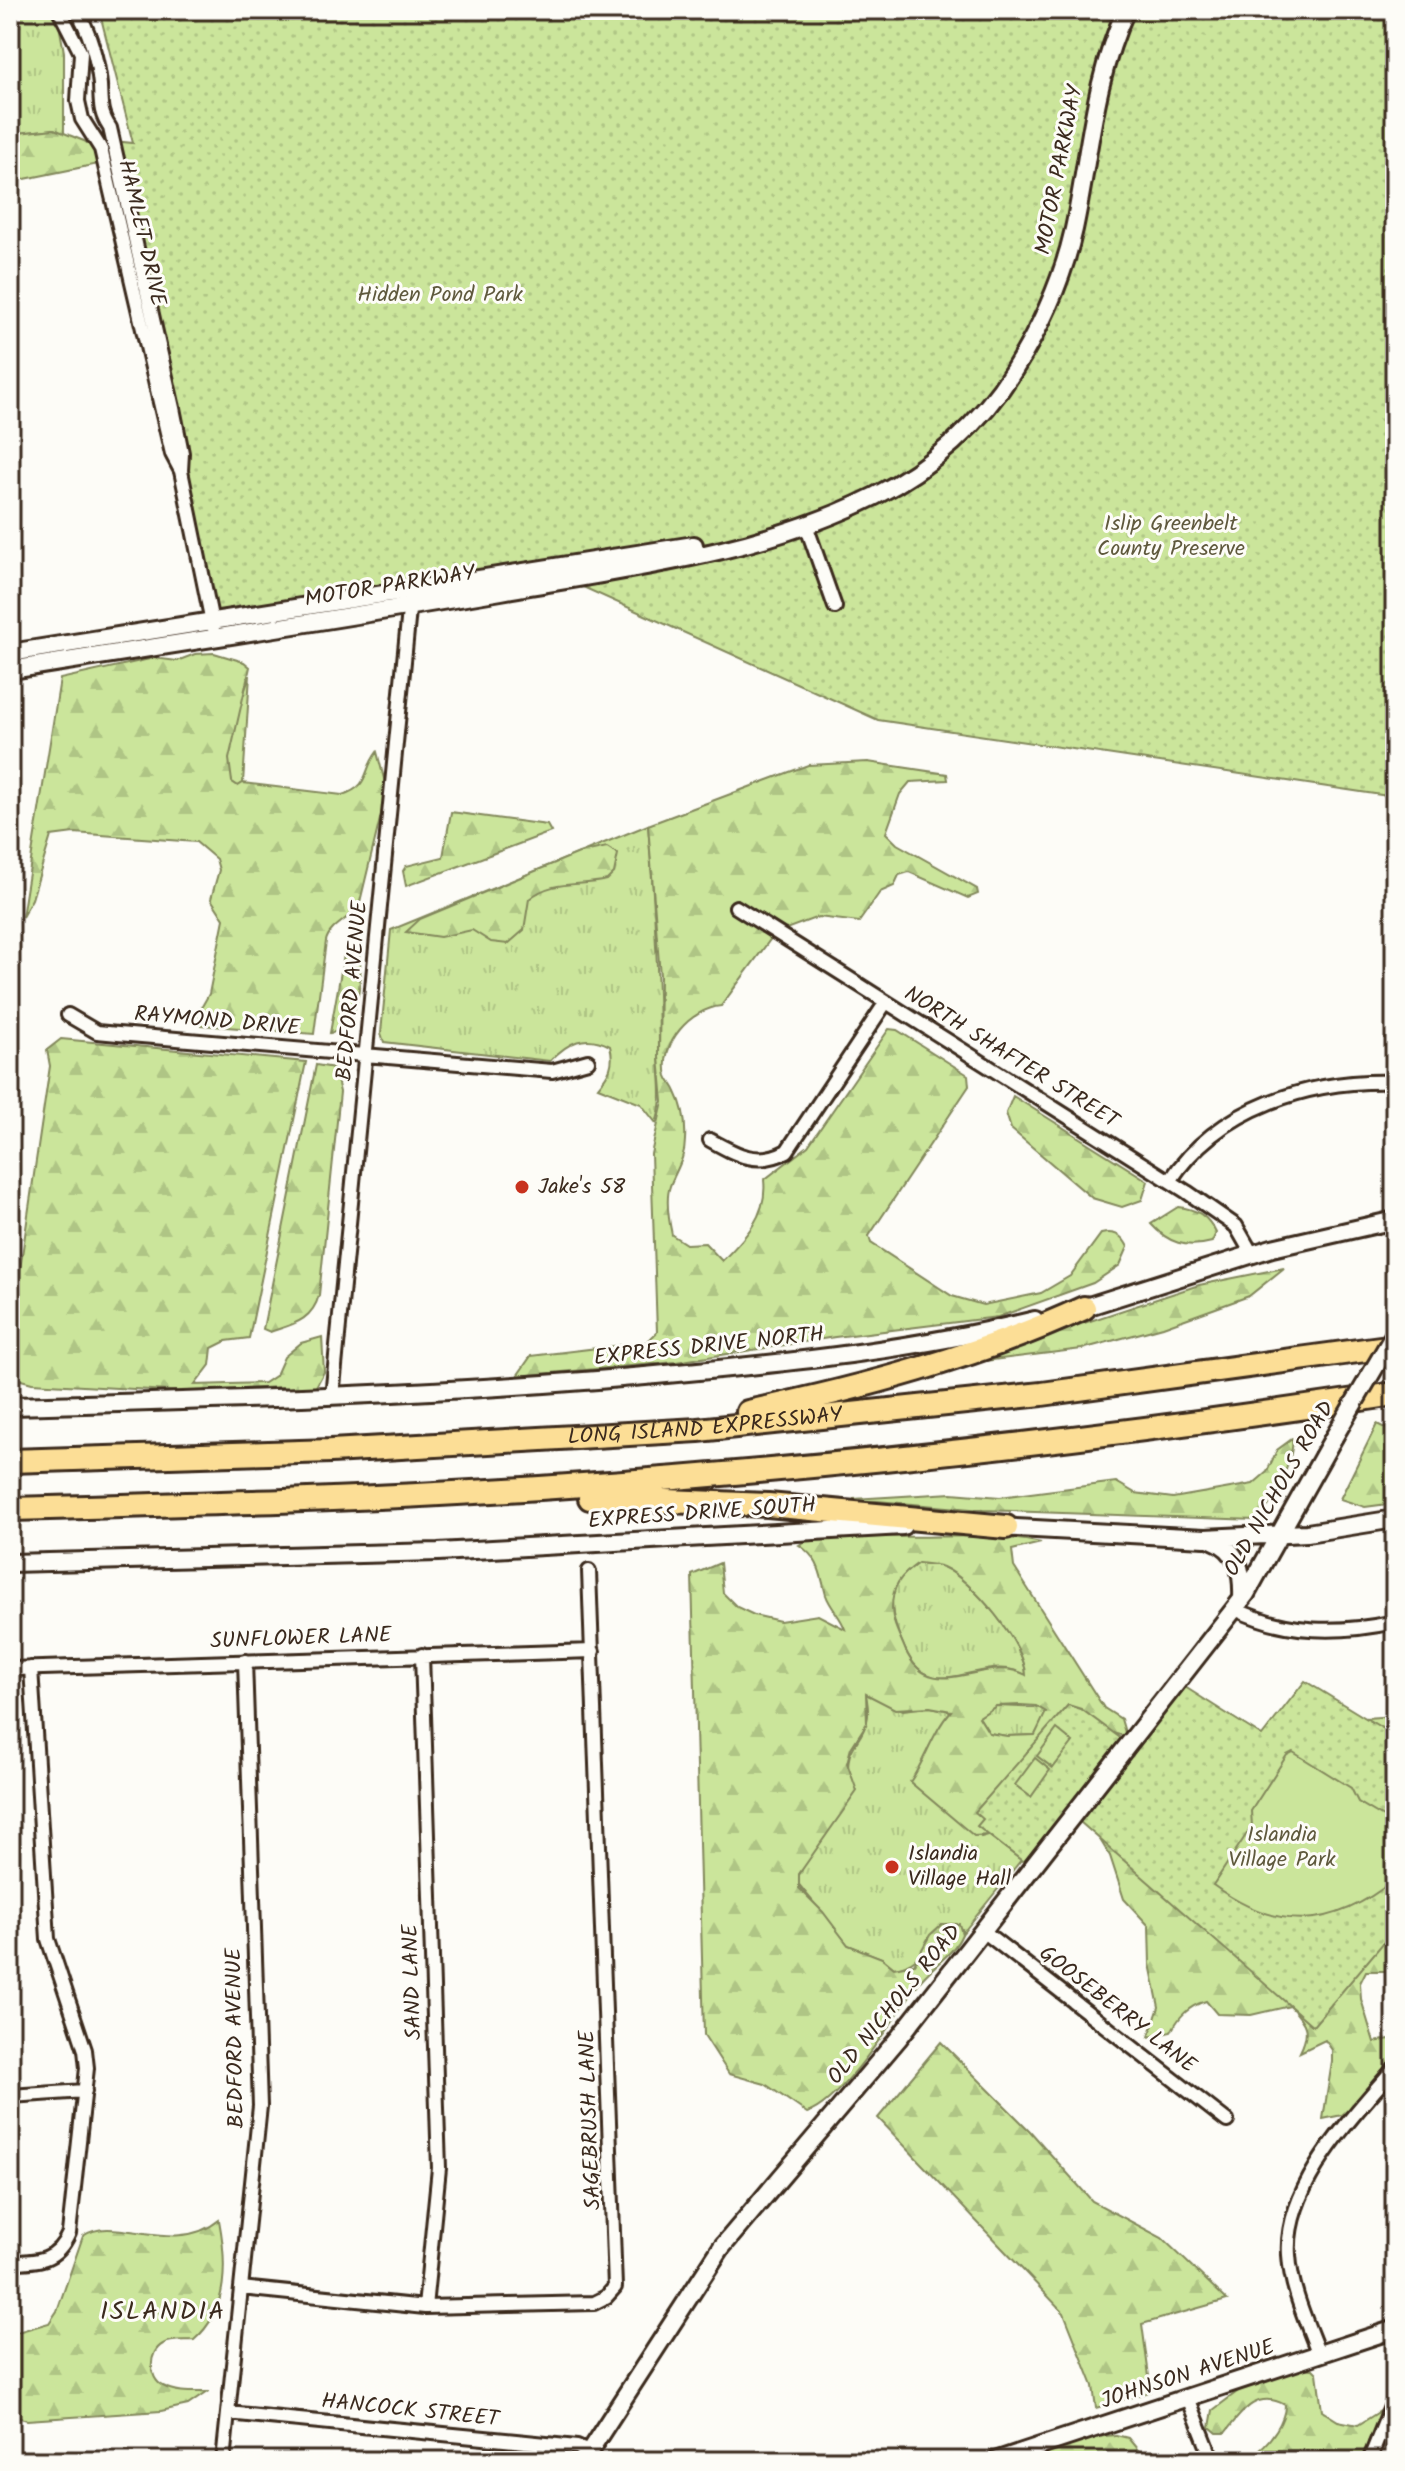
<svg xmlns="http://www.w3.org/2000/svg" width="1405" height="2471" font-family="Kalam,sans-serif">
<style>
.grass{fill:url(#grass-tufts);stroke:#83885c;stroke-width:2}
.forest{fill:url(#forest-firs);stroke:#83885c;stroke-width:2;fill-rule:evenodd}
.park{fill:url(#park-dots);stroke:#83885c;stroke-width:2}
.pitch{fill:#cbe59b;stroke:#83885c;stroke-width:2}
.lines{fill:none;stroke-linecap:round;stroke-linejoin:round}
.street-casing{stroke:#3b2a1e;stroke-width:18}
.secondary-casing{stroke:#3b2a1e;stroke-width:22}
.highway-casing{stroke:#3b2a1e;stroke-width:28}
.street{stroke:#fdfcf7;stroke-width:12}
.secondary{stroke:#fdfcf7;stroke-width:16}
.highway{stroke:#fcde96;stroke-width:22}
.secondary-bridge-casing{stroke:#3b2a1e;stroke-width:22;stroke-linecap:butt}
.secondary-bridge{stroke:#fdfcf7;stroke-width:16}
.poi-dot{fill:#c8321e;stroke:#fdfcf7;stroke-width:3}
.labels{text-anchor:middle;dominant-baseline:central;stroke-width:6;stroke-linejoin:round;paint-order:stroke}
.street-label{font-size:22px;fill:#3b2a1e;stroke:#fdfcf7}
.park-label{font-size:22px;fill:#5f593d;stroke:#fdfcf7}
.poi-label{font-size:22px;fill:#3b2a1e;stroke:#fdfcf7;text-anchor:start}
.quarter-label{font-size:26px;letter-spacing:2px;fill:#3b2a1e;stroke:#fdfcf7}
</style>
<defs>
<pattern id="grass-tufts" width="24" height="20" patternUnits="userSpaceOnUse" patternTransform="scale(2)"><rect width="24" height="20" fill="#cbe59b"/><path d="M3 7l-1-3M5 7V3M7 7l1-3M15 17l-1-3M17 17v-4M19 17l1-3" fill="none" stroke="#afc585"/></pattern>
<pattern id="forest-firs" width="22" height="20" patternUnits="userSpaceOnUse" patternTransform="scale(2)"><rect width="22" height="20" fill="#cbe59b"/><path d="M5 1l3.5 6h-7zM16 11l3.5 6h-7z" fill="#afc585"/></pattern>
<pattern id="park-dots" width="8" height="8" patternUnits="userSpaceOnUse" patternTransform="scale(2)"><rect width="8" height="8" fill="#cbe59b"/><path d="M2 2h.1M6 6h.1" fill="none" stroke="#afc585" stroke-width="1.8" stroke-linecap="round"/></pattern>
</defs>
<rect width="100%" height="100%" fill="#fdfcf7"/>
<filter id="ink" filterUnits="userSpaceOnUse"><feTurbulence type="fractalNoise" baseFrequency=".0125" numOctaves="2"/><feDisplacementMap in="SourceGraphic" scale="16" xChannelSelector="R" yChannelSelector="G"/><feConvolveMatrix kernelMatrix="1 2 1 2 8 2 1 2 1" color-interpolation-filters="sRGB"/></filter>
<g filter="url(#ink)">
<!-- grass -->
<path class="grass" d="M14,10H97L58,19L64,52V134L54,129L10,134V28L20,26Z
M250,675L243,783L238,786L232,782C221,749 240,707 250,675Z
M648,825C654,900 659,975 659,1051C659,1078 665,1098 656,1123L641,1104L598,1087C609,1074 615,1064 610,1046C585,1033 568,1042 550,1061L384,1042L381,1033L391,930Z
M918,1563C925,1564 936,1564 943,1567C971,1579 1027,1646 1026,1676C987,1648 932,1711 905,1649C898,1633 892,1620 892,1602C892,1583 903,1574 918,1563Z
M866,1694L903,1710L930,1707L952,1711L929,1747L923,1764L981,1837L988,1835L1021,1860L962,1934V1929L942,1924C920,1945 926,1962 894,1968L882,1958L848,1945L796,1881L849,1777C844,1747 861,1744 867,1721C870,1712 867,1702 866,1694Z
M996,1706L1044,1708L1046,1716L1035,1735L1007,1736L989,1733L979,1717Z"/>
<!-- forest -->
<path class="forest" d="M54,129L84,141L105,155L98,164L10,182V134Z
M214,653L244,662L250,667L229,759L232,782L238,786L243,783L342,795C371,786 362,771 377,752L387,790L360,902C353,919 330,924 326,941L314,1034L201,1025L196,1017L209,994L224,919L211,899L219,870L216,859L196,842L74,833L51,836L32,899L22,917L60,679L154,658L177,661L195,654Z
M868,762L947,774L948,780L910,782L900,794L886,833L897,844L977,889L978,894L968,898L909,872L899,875L894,886L880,892L859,922L818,917L775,933L721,1006C691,1009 659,1043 667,1076C669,1082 674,1086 676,1092C683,1106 686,1124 685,1140C685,1159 676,1170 670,1186C665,1200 669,1221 672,1235L686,1244L705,1243L722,1261C745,1238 768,1215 764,1180L808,1146L889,1029L897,1030L968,1075L969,1086L869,1236L871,1243L952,1296L983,1305L1041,1293L1070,1276L1101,1234C1115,1231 1122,1235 1128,1247L1120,1265L1093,1283L998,1317L835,1337L676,1362L517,1376L531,1356L647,1342L657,1332L651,1154L663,1102L659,1057L660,976L648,825L808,765Z
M451,812L547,825L551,832L406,886L403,871L406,866L443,857Z
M607,847L618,854L614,873L607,880C579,887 553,879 529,899L524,930L508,944L491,942L472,930L440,937L406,932L420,919L579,853Z
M345,949L358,950C364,973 358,1008 346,1030L330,1033Z
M61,1039L306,1062L249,1338L226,1341L212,1348L210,1365L195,1385L264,1383L276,1375L284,1357L301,1343L322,1337L324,1372L313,1392L281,1387L185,1392L32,1383L10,1377V1337L50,1066L47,1050Z
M316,1065L334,1068L340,1092L319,1295C312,1321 293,1324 270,1332L263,1329Z
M1013,1096L1148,1181L1142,1200L1122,1207L1092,1198L1011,1129L1006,1113Z
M1178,1207C1197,1209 1208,1216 1216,1233L1212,1242C1186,1249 1168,1243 1151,1224Z
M1284,1268L1249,1296L1163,1327L1082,1349L960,1364L1199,1285Z
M1377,1424L1395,1433V1503L1365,1507L1340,1499Z
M1292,1439C1296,1454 1270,1513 1256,1520L983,1510L853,1499L952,1493L1000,1497L1116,1482L1135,1493L1173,1498L1253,1484L1267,1472L1277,1450Z
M866,1535C924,1541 983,1530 1041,1543L1012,1550L1014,1567L1104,1708L1121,1719L1126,1736L1101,1731L988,1835L974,1836L910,1782C926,1759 933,1731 951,1711L930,1707L895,1709L866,1694L867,1723L851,1748L847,1763L857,1791L799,1874V1888L823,1912L848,1945L882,1958L894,1968L914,1964L930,1935L942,1924H959L962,1934C953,1956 932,1965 918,1984C896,2015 842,2102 807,2113L765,2084L729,2074L704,2035L692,1575L720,1563L723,1593L737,1607L754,1615L780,1621L818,1615L845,1629C841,1617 830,1607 826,1595C820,1573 820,1559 799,1545L808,1540ZM918,1563C925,1564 936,1564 943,1567C971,1579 1026,1645 1026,1675C985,1652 931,1709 905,1649C900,1636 892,1623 892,1608C892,1586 900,1576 918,1563ZM1021,1705L1036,1706L1046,1712L1035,1735L1007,1736L989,1733L979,1717L996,1706Z
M1395,1716V1760L1366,1718Z
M1096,1833L1395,1910V1976L1390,1971H1366L1360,1983L1361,1999L1374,2042L1395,2038V2055L1357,2102L1342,2115L1323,2119L1332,2062V2050L1325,2040L1300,2052C1311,2030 1306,2023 1290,2006L1251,2015L1217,2014L1206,2001C1189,2006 1179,2016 1171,2032L1149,2037L1159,2007L1150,1964L1149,1926L1124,1899L1110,1856Z
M941,2042L1030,2131L1092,2201L1162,2238L1227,2300L1142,2324L1151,2391L1096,2408L1093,2386L1064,2313L878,2118Z
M219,2220C227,2262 229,2310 194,2340C185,2341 170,2339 163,2344C148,2352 148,2378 163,2386C176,2393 192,2392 207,2392L188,2405L161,2411L27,2420L10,2415V2334L49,2323L57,2311L83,2236C114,2213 175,2257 219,2220Z
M1296,2368L1313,2369L1317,2373L1322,2411L1338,2421L1358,2425L1385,2408L1368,2442V2461H1323L1338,2455L1315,2450H1259C1271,2440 1285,2421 1285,2405C1256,2389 1241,2413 1225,2433H1217L1210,2427L1213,2410L1249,2383Z
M1116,2435L1128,2438L1147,2461H1036C1063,2444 1084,2437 1116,2435Z"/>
<!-- park -->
<path class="park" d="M99,10H1395V797L878,720L574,583L735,539L213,621L113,141L133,143Z
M1174,1680L1262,1736L1305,1681L1395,1736V1929L1313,2026L1072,1815L1030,1867L977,1826L983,1819L975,1812L1068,1705L1081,1709L1126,1742Z"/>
<!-- pitch -->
<path class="pitch" d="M1057,1729L1073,1742L1053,1768L1037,1756Z
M1293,1752L1351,1788L1358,1802L1395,1824V1879C1333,1930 1277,1932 1213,1885L1252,1826L1251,1811L1287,1755Z
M1035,1758L1050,1770L1031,1797L1015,1785Z"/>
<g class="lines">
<!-- street casing -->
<g class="street-casing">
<path id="street" d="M59,10L81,53L78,101L82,119L101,149L172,454L181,471
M76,10C89,28 98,62 100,85C101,102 99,112 110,128L173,408L182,453L181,471L213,627
M806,525L835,607
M736,907L1187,1192L1236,1226L1252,1254
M68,1015L97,1032L118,1034L552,1071L588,1061
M710,1140C737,1155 758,1167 787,1151L886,1002
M1170,1181C1218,1107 1311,1079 1395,1082
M332,1397L410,600
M1235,1609C1287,1634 1339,1634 1395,1622
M422,1655L439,2168L425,2307
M10,1669L593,1651
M982,1930L1227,2121
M10,2096L85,2091
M10,2262C38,2262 57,2261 69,2233L87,2068L85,2050L48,1939L31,1668
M241,2288L425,2307L594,2303L606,2297L615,2287L589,1571
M1319,2355C1307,2323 1291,2289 1289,2255C1284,2186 1353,2117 1395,2067
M1189,2400L1213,2461
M228,2413L577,2447L588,2452
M223,2461L260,2106L245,1661
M1369,2461L1395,2397"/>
</g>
<!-- secondary casing -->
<g class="secondary-casing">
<path id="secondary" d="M10,653L694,545
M10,670C174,644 337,619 501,591C627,569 759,554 875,496C931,468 981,423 1014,370C1041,327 1063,278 1074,229C1090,154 1093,81 1126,10
M1073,1311L1272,1248L1395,1220
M10,1406C236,1400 463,1394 688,1372C805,1361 920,1348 1035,1320
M998,1527L1205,1538L1307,1533L1395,1519
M1211,1539C1239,1550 1243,1572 1242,1599
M10,1563L438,1552L903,1526
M583,2461L721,2248L898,2039L1246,1594L1334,1437
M995,2461L1395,2329"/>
</g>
<!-- highway casing -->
<g class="highway-casing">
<g id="highway">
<path d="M748,1412C861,1388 978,1357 1084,1308"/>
<path id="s1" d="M10,1461L331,1451L698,1430L1042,1394L1395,1346"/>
<path d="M590,1498L768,1505L1006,1527"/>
<path d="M10,1509C201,1504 392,1499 583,1485C855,1466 1125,1435 1395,1394"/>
</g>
</g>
<!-- street -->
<use href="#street" class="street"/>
<!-- secondary -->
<use href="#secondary" class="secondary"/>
<!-- highway -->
<use href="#highway" class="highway"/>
<!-- secondary-bridge casing -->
<g class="secondary-bridge-casing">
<path id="secondary-bridge" d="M1334,1437L1395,1333"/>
</g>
<!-- secondary-bridge -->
<use href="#secondary-bridge" class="secondary-bridge"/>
</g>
</g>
<!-- markers -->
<g class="poi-dot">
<circle cx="522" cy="1187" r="8"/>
<circle cx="892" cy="1867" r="8"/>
</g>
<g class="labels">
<!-- street labels -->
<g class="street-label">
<text transform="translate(1060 170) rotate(-79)">MOTOR PARKWAY</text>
<text transform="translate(141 233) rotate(77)">HAMLET DRIVE</text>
<text transform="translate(390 587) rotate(-9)">MOTOR PARKWAY</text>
<text transform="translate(353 991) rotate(-85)">BEDFORD AVENUE</text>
<text transform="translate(217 1022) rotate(5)">RAYMOND DRIVE</text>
<text transform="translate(1011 1058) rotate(32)">NORTH SHAFTER STREET</text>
<text transform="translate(709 1347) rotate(-6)">EXPRESS DRIVE NORTH</text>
<text stroke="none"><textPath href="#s1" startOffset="696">LONG ISLAND EXPRESSWAY</textPath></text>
<text transform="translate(1280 1489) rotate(-60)">OLD NICHOLS ROAD</text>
<text transform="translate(702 1514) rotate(-4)">EXPRESS DRIVE SOUTH</text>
<text transform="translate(301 1639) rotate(-2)">SUNFLOWER LANE</text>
<text transform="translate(413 1982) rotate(-92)">SAND LANE</text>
<text transform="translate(895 2005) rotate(-51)">OLD NICHOLS ROAD</text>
<text transform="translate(1117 2010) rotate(38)">GOOSEBERRY LANE</text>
<text transform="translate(236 2038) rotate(-91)">BEDFORD AVENUE</text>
<text transform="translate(591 2120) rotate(-92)">SAGEBRUSH LANE</text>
<text transform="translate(1188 2375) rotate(-18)">JOHNSON AVENUE</text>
<text transform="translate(410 2411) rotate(6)">HANCOCK STREET</text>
</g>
<!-- park labels -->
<g class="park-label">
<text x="440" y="295">Hidden Pond Park</text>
<text x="1171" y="524">Islip Greenbelt<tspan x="1171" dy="25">County Preserve</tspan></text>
<text x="1282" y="1835">Islandia<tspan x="1282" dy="25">Village Park</tspan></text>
</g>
<!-- poi labels -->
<g class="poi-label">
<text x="538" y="1187">Jake's 58</text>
<text x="908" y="1854">Islandia<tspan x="908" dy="25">Village Hall</tspan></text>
</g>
<!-- quarter labels -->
<g class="quarter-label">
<text x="163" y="2312">ISLANDIA</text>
</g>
</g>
<!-- margin -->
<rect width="1405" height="2471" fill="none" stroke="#fdfcf7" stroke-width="40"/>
<rect x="20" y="20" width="1365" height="2431" fill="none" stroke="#3b2a1e" stroke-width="3" filter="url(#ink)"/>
</svg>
